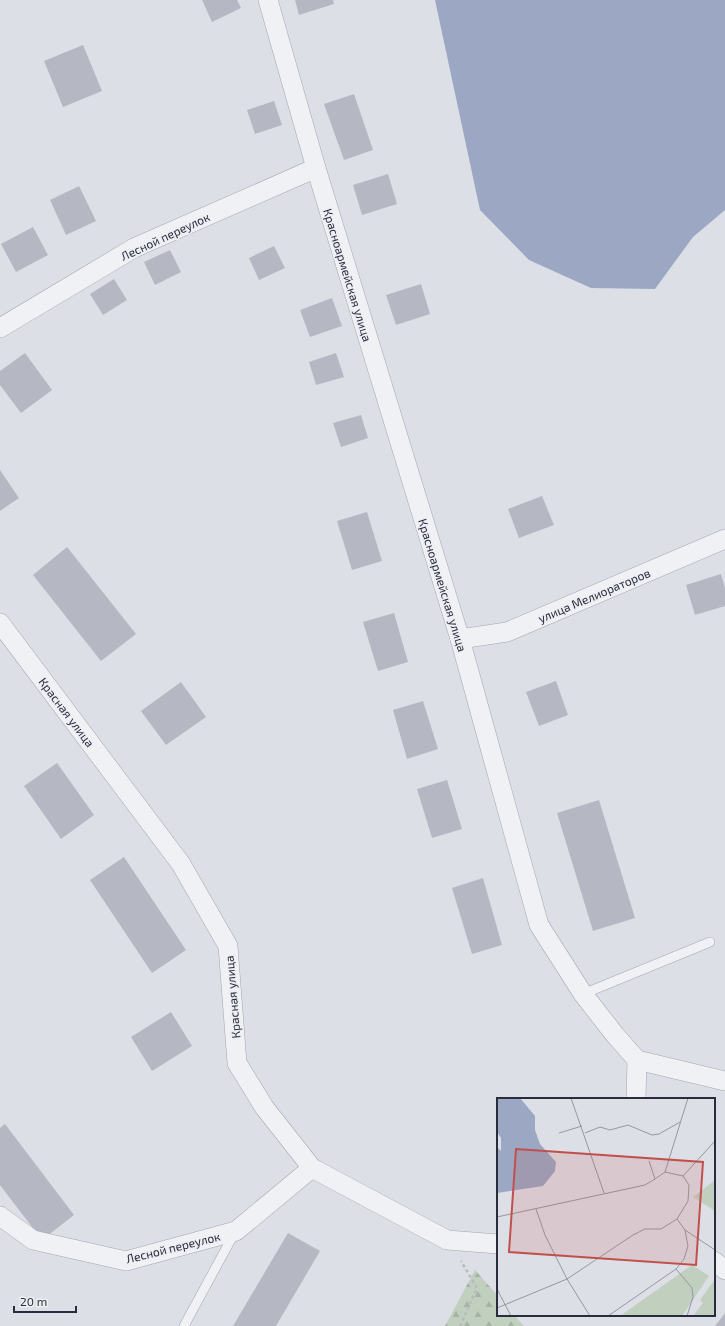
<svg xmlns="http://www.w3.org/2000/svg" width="725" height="1326" font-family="'Exo 2',sans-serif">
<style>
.forest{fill:url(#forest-firs)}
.water{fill:#9ba7c3}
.building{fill:#b5b8c2}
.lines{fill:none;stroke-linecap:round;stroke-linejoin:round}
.lane-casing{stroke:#a3a6af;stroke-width:10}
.street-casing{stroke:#a3a6af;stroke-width:20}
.path{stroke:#b8bac1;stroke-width:2.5;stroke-dasharray:3 3;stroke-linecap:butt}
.lane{stroke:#f0f1f5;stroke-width:9}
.street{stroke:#f0f1f5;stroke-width:19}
.labels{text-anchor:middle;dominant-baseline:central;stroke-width:3;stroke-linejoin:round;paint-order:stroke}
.street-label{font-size:12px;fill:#282c3b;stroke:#edeef4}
.inset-road{fill:none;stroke:#9597a2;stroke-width:1}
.view{fill:#c1504c;fill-opacity:0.15;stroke:#c1504c;stroke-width:2}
.inset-edge{fill:none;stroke:#282c3b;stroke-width:2}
</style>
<defs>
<pattern id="forest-firs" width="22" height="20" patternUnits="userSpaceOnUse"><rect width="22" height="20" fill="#c1cfbf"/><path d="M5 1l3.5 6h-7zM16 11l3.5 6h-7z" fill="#a6b2a5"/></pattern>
</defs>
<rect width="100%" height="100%" fill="#dddfe6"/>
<polygon class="forest" points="475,1270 498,1296 498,1315 514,1315 524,1326 445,1326"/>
<polygon class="water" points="435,0 725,0 725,210 693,237 655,289 591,288 529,260 480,210"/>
<g class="building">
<polygon points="202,0 237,0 241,8 212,22"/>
<polygon points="295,0 333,0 334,4 299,15"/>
<polygon points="83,45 102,91 63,107 44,61"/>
<polygon points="354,94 373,150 344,160 324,104"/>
<polygon points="274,101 282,125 255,134 247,110"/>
<polygon points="388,174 397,204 362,215 353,185"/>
<polygon points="79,186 96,221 66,235 50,200"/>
<polygon points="33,227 48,255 16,272 1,244"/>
<polygon points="274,246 285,268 259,280 249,258"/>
<polygon points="170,250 181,272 155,285 144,262"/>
<polygon points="114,279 127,300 103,315 90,294"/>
<polygon points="421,284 430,314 396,325 386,295"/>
<polygon points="332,298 342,326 310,337 300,310"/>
<polygon points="25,353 52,390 21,413 0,385 0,371"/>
<polygon points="336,353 344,377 316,385 309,362"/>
<polygon points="361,415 368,438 341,447 333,423"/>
<polygon points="0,470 19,498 0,511"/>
<polygon points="542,496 554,525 519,538 508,509"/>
<polygon points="367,512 382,561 352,570 337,521"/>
<polygon points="67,547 136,634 101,661 33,575"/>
<polygon points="721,574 725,588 725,606 695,615 686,585"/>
<polygon points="394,613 408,662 378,671 363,622"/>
<polygon points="556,681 568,715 539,726 526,692"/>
<polygon points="181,682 206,717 166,745 141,711"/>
<polygon points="423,701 438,749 407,759 393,710"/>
<polygon points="57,763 94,815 61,839 24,786"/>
<polygon points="447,780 462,829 432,838 417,789"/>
<polygon points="599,800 635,918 593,931 557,813"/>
<polygon points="124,857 186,950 152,973 90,880"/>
<polygon points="483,878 502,945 472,954 452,888"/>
<polygon points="171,1012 192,1046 152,1071 131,1037"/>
<polygon points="5,1124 74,1215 42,1240 0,1185 0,1128"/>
<polygon points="288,1233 320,1251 276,1326 233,1326"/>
<polygon points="725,1313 725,1326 715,1326"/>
</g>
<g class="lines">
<g class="lane-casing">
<g id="lane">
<polyline points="583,994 710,942"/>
<polyline points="184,1326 235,1232"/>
</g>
</g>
<g class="street-casing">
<g id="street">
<polyline points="268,0 316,168 460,639 539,925 583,994 615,1035 637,1060 725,1081"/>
<polyline points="0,328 134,248 316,168"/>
<polyline points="0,623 181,864 228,946 237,1063 264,1107 312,1168 447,1240 498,1244"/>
<polyline points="460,639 507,632 725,539"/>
<polyline points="636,1099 637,1060"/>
<polyline points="0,1216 33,1240 126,1261 236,1231 312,1168"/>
<polyline points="714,1261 725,1270"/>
</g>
</g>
<polyline class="path" points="460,1326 477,1288 461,1261"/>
<use href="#lane" class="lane"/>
<use href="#street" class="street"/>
</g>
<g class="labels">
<g class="street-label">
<text transform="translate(165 236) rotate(-25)">Лесной переулок</text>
<text transform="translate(348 275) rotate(73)">Красноармейская улица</text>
<text transform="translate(443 585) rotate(73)">Красноармейская улица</text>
<text transform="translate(594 595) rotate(-23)">улица Мелиораторов</text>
<text transform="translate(67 712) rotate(53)">Красная улица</text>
<text transform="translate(232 997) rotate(-95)">Красная улица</text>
<text transform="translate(173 1247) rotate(-14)">Лесной переулок</text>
</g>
</g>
<g transform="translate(497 1098)">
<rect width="218" height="218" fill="#dddfe6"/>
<path d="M218,82v31l-22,-14zM195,167l17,11 -27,40h-62z" fill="#c1cfbf"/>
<path d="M218,181v37h-22l10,-13 -3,-3z" fill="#c1cfbf"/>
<path d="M0,0h23l15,18v14l5,14 16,18 -1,9 -12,15 -46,7v-46l4,4v-13l-4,-6z" fill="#9ba7c3"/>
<path class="inset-road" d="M74,0l33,95M62,35l23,-7M88,35l15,-6 10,3 18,-5 24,10 7,-1 21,-12M152,63l6,18M186,78l32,-35M39,111l9,26 22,44 23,37M0,119l148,-32 10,-6 10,-7 23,-74M180,121l8,11 30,20M179,171l16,19 1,9 -6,19M0,191l14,27M0,210l70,-29 66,-44 12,-6h16l16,-10 11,-18 1,-16 -6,-9 -18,-4M111,218l68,-47 8,-10 4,-13 -3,-16"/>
<path class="view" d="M19,51l187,13 -7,103 -187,-13z"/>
<rect width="218" height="218" class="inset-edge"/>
</g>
<path d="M14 1306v6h62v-6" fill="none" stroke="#282c3b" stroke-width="2"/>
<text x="20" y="1306" font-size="12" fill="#282c3b" stroke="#edeef4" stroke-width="3" paint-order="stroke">20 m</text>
</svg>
